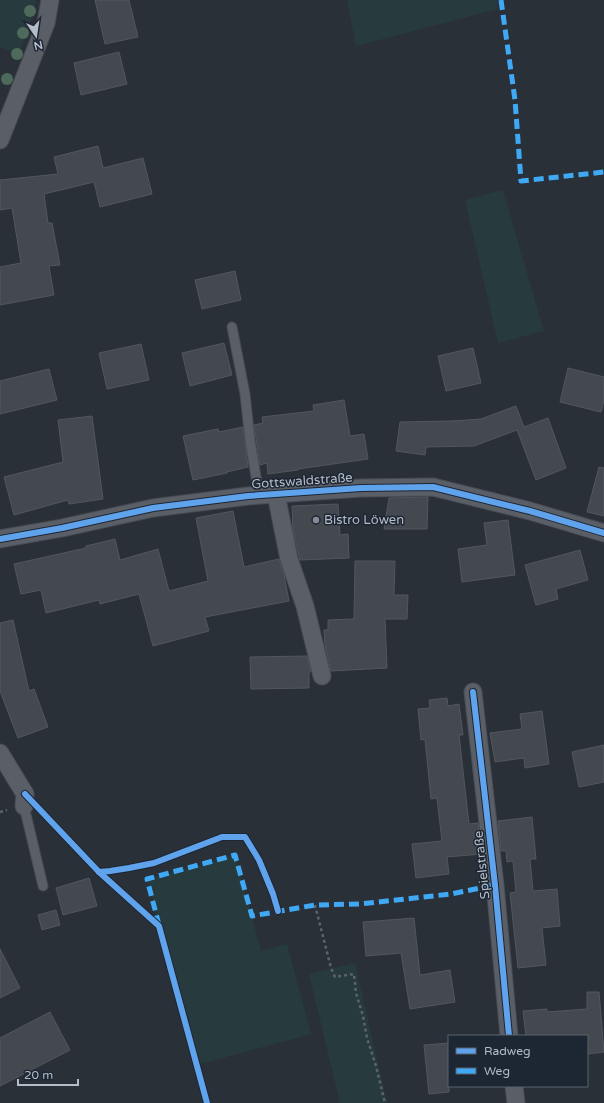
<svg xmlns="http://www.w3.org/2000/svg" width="604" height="1103" font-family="'Varela Round',sans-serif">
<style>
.green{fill:#273a3e}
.building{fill:#444950;stroke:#52575f}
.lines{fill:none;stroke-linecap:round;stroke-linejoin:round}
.service-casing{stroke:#484c53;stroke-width:11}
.minor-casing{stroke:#484c53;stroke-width:19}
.path{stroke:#5d636a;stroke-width:2.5;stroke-dasharray:3 3;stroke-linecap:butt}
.service{stroke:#5a5e66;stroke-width:9}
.minor{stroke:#5a5e66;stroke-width:17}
.quiet{stroke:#3fa9f5;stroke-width:5;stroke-dasharray:10 5;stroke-linecap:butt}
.cycleway-casing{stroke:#1d2633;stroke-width:8}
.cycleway{stroke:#60a3ed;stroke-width:6}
.tree{fill:#4e6a5a}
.poi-dot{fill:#848b96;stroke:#1d2633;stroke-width:1.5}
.labels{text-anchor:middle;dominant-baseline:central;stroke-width:3;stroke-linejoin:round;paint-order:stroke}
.street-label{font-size:13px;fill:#b4bcc9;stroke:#1d2633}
.poi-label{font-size:13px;fill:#b4bcc9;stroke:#1d2633;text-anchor:start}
</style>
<rect width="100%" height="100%" fill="#2a3038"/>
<g class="green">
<polygon points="0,0 36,0 34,11 19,55 0,47"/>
<polygon points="347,0 497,0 498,9 356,46"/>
<polygon points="503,190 544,331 498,343 465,200"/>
<polygon points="235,855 261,951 287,944 311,1034 197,1065 147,879"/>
<polygon points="355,963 387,1103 340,1103 309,974"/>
</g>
<g class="building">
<polygon points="95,0 129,0 138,37 105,44"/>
<polygon points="119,52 127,84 81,95 74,63"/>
<polygon points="98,146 103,168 143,158 152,194 100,207 94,182 44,194 48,223 52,223 60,265 49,266 54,295 0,305 0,267 21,263 12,208 0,210 0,180 58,174 54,157"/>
<polygon points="235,271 241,300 202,309 195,280"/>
<polygon points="224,343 232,375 190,386 182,353"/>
<polygon points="141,344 149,380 107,389 99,353"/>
<polygon points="473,348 481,383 446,391 438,356"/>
<polygon points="568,368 604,377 604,400 601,412 560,402"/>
<polygon points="49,369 57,400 0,414 0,381"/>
<polygon points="344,400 350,436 364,434 368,459 298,469 298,470 268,474 267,463 260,465 254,425 263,423 262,417 314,411 313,405"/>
<polygon points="516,406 524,427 548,418 566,468 536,480 517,430 474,446 426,447 425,455 396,451 400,422 449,421 454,421 453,421 481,419"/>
<polygon points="92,416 103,499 69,504 68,500 14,515 4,477 63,462 58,420"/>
<polygon points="243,427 248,467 227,472 227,473 193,480 183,436 218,429 219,432"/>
<polygon points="599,467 604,468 604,516 587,512"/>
<polygon points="428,497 427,529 384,529 389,498"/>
<polygon points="338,504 340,535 348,534 349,558 300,560 293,530 292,506"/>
<polygon points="233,511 244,567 279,559 284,575 289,601 205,617 209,631 153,646 139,594 100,604 99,600 46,613 41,590 21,594 14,564 86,548 86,546 115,539 120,560 158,549 169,591 208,581 196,518"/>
<polygon points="508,520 515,575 462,582 458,549 487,545 484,523"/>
<polygon points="580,550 588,580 556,589 558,599 536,605 525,565"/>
<polygon points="355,561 395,561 394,595 408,595 407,619 385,619 387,668 331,671 325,645 324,630 328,630 328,620 354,619"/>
<polygon points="13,620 29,691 34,689 48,727 18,738 0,691 0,623"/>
<polygon points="307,656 311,671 309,672 309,688 251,689 250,657"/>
<polygon points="447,698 448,706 459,704 463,735 459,735 469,824 478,823 481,854 447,857 449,874 416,878 412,844 442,841 437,798 431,799 425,739 421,740 418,709 430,708 429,700"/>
<polygon points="542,711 549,764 525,768 524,758 495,762 490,733 522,729 520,714"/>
<polygon points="604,745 604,782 579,787 572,752"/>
<polygon points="532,817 536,859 530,859 533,891 557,889 560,926 542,928 546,965 518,968 510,893 516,892 513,861 507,862 506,851 501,851 498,821"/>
<polygon points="89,878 97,906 63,915 56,888"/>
<polygon points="56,910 60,925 42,930 38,915"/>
<polygon points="414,918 420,975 450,970 455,1002 410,1009 401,953 366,956 363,922"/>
<polygon points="0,949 20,988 0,998"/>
<polygon points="587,992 599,992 604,1052 587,1054 587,1036 526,1036 523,1011 547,1009 547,1012 587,1009"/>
<polygon points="50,1012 70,1050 0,1086 0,1038"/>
<polygon points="449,1043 449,1092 429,1094 424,1045"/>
</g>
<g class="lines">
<g class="service-casing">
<g id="service">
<polyline points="232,327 245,394 250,440 259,495"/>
<polyline points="24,806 43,886"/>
</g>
</g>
<g class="minor-casing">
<g id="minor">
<polyline points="0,140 46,23 50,0"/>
<polyline points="276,494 289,559 305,606 322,676"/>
<polyline points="0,539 62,528 153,508 248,496 361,488 433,487 530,511 604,533"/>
<polyline points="473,692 495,885 509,1036"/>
<polyline points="0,753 25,794 24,806"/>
<polyline points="514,1086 516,1103"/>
</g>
</g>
<g class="path">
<polyline points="0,812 7,810"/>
<polyline points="315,905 331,968 335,977 354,974 356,993 363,1016 367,1038 376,1066 385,1103"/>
</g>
<use href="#service" class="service"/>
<use href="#minor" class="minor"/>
<g class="quiet">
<polyline points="501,0 515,100 521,181 604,172"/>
<polyline points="159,925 147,879 235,855 252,916 315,905 360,904 451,894 495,885"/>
</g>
<g class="cycleway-casing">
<g id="cycleway">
<polyline points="0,539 62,528 153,508 248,496 361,488 433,487 530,511 604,533"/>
<polyline points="473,692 495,885 509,1036"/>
<polyline points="25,794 99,872 159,926 207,1103"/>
<polyline points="99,872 110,871 129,868 154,863 222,837 245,837 259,860 273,894 278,911"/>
</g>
</g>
<use href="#cycleway" class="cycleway"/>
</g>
<g class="tree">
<circle cx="30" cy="11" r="6"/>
<circle cx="23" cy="33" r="6"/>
<circle cx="17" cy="54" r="6"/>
<circle cx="7" cy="79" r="6"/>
</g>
<circle class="poi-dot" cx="316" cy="520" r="4"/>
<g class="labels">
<g class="street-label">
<text transform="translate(302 481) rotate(-4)">Gottswaldstraße</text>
<text transform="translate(482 865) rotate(-96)">Spielstraße</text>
</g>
<g class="poi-label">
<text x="324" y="520">Bistro Löwen</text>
</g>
</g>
<rect x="448" y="1035" width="140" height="52" fill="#1d2633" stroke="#59626f"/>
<rect x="456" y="1048" width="20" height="6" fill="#60a3ed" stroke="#59626f"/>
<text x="484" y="1055" font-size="12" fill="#b4bcc9">Radweg</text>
<rect x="456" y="1068" width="20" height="6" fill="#3fa9f5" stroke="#59626f"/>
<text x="484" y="1075" font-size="12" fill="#b4bcc9">Weg</text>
<g transform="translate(36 36) rotate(167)" stroke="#1d2633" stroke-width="3" paint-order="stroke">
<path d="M0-3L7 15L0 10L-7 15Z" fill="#b4bcc9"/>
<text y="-6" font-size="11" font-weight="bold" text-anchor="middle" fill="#b4bcc9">N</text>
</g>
<path d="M18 1079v6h60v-6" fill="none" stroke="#b4bcc9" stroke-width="2"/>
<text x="24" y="1079" font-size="12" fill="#b4bcc9" stroke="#1d2633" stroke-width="3" paint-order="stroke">20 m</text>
</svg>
